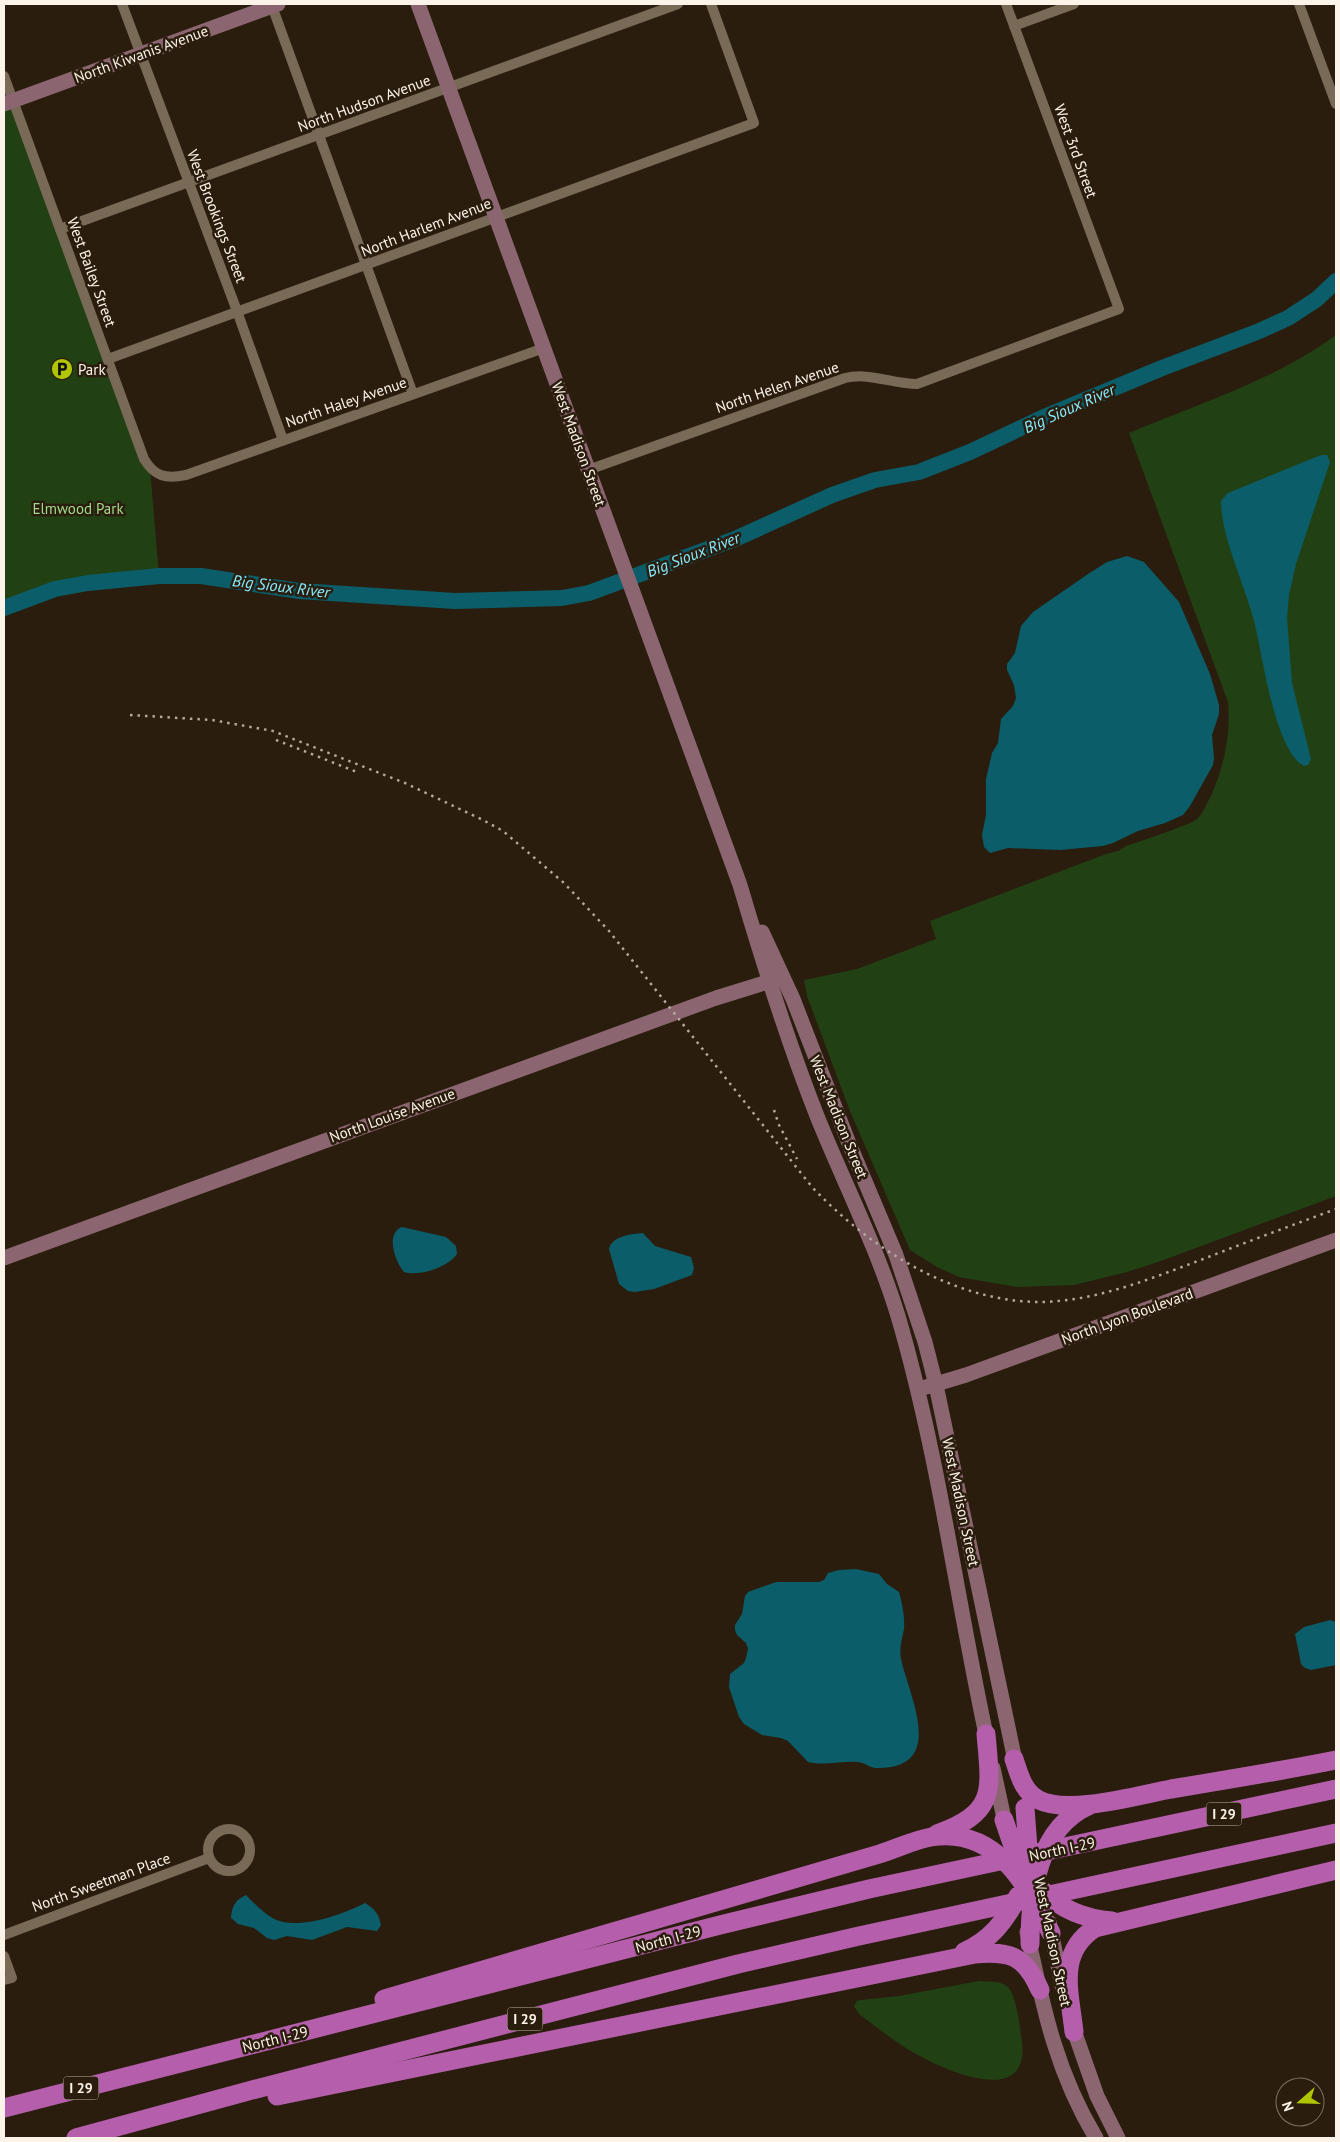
<svg xmlns="http://www.w3.org/2000/svg" width="1340" height="2142" font-family="'PT Sans',sans-serif">
<style>
.green{fill:#214115}
.water{fill:#0b5d69}
.lines{fill:none;stroke-linecap:round;stroke-linejoin:round}
.river{stroke:#0b5d69;stroke-width:16}
.street{stroke:#796957;stroke-width:10}
.secondary{stroke:#8b6670;stroke-width:15}
.highway{stroke:#b55fac;stroke-width:19}
.rail{stroke:#b2a89c;stroke-width:2.5;stroke-dasharray:2.5 5;stroke-linecap:butt}
.labels{text-anchor:middle;dominant-baseline:central;stroke-width:5;stroke-linejoin:round;paint-order:stroke}
.shield{fill:#2a1d0d;stroke:#bdb3a7;stroke-width:1}
.shield-label{font-size:14px;font-weight:bold;fill:#fcf3e9}
.street-label{font-size:15px;fill:#fcf3e9;stroke:#2a1d0d}
.poi-label{font-size:15px;fill:#fcf3e9;stroke:#2a1d0d;text-anchor:start}
.park-label{font-size:15px;fill:#a0db8d;stroke:#2a1d0d}
.water-label{font-size:16px;font-style:italic;fill:#87ebfe;stroke:#2a1d0d}
</style>
<rect width="100%" height="100%" fill="#2a1d0d"/>
<g class="green">
<path d="M13,101l137,367 9,108c-54,5 -105,10 -155,32v-503z"/>
<path d="M1336,335v861l-178,66 -31,10 -53,13 -57,2 -58,-10 -22,-10 -27,-17 -60,-139 -43,-115 -3,-16 53,-11 79,-30 -6,-18 176,-67 12,-3 8,-5c12,-4 64,-21 71,-27 6,-5 10,-16 14,-23 13,-31 20,-60 17,-94l-99,-269c70,-29 146,-53 207,-98z"/>
<path d="M979,1981c9,1 21,-1 29,6 9,10 12,41 14,55 8,65 -74,30 -104,13 -21,-11 -40,-27 -59,-41l-5,-8 3,-5 4,-1 38,-4z"/>
</g>
<g class="water">
<path d="M1321,455h6l3,7 -34,102 -7,31 -2,23 5,65 19,76 -3,6 -4,1c-30,-17 -41,-111 -50,-145 -9,-36 -33,-84 -33,-120l7,-8z"/>
<polygon points="1127,556 1144,562 1179,602 1210,674 1219,705 1219,714 1212,735 1214,758 1213,765 1190,806 1183,815 1165,823 1138,831 1113,843 1103,846 1060,850 1008,848 990,853 984,847 982,835 986,815 986,779 992,753 998,743 1001,719 1013,706 1016,698 1014,685 1007,670 1007,664 1015,653 1021,626 1033,612 1088,574 1107,562"/>
<path d="M402,1227l44,10 10,9 1,8c-8,13 -39,23 -53,18 -9,-10 -19,-39 -2,-45z"/>
<path d="M643,1233l12,13 36,11 3,11 -2,7 -38,14 -19,3 -7,-1 -9,-7 -10,-35c3,-13 22,-15 34,-16z"/>
<path d="M856,1569l23,5 8,10 12,8c3,11 6,25 5,37 -2,10 -5,20 -3,30 8,37 46,108 -22,109 -8,1 -13,-5 -21,-6 -17,-1 -34,4 -50,0l-20,-21 -7,-3 -19,-3 -18,-11 -5,-7 -10,-30 1,-13 14,-11 2,-5 2,-9 -2,-6 -9,-8 -2,-5v-5l7,-11 3,-18 3,-4 28,-10h43l5,-2 4,-7 11,-3z"/>
<polygon points="1330,1620 1336,1622 1336,1665 1311,1670 1305,1668 1301,1664 1295,1634 1304,1627"/>
<path d="M246,1895c10,10 22,24 37,27 24,5 61,-8 82,-19 10,6 14,11 16,22l-4,6 -30,-4 -35,13 -25,-4 -13,4 -7,-2 -13,-10 -16,-4 -7,-6c1,-12 4,-18 15,-23z"/>
</g>
<g class="lines">
<polyline class="river" points="4,608 55,589 88,583 159,576 201,576 299,591 455,601 562,598 589,593 735,539 832,495 875,480 919,472 970,452 1042,418 1162,368 1257,332 1288,318 1317,299 1336,281"/>
<g class="street">
<polyline points="122,4 237,311 283,440"/>
<polyline points="1299,4 1336,104"/>
<polyline points="272,6 413,394"/>
<polyline points="1014,26 1074,4"/>
<path d="M4,76l140,383c11,18 22,20 42,16l358,-127"/>
<polyline points="60,229 678,4"/>
<polyline points="108,359 754,123 711,4"/>
<path d="M588,470l257,-92c24,-6 48,6 72,6l202,-75 -113,-305"/>
<circle cx="229" cy="1850" r="21"/>
<polyline points="4,1935 209,1858"/>
<polyline points="4,1956 12,1978 4,1980"/>
</g>
<g class="secondary">
<path d="M418,4l322,881c23,78 47,155 77,231 27,67 60,131 81,200 41,140 59,286 90,428"/>
<polyline points="4,104 278,4"/>
<polyline points="762,932 793,999 848,1141 896,1255 925,1342 936,1385 1017,1770"/>
<polyline points="4,1258 716,998 777,979"/>
<polyline points="926,1387 966,1375 1336,1240"/>
<polyline points="993,1768 1007,1832"/>
<polyline points="1049,1922 1063,1990"/>
<path d="M1027,1932c16,75 29,140 69,206"/>
<polyline points="1071,2022 1097,2096 1118,2138"/>
</g>
<g class="highway">
<path d="M1014,1759c5,15 9,33 25,41 29,15 100,-5 132,-11 55,-9 110,-18 165,-29"/>
<polyline points="1025,1808 1028,1848 1026,1867"/>
<polyline points="1004,1820 1015,1852 1023,1868"/>
<path d="M937,1834c60,-22 54,-43 49,-100"/>
<path d="M1043,1891c19,19 42,28 69,30"/>
<path d="M1030,1944c0,-51 7,-116 60,-139"/>
<path d="M964,1952c26,-12 41,-30 54,-56"/>
<path d="M384,1999l492,-144c18,-5 37,-15 55,-18 65,-11 96,48 120,96"/>
<path d="M1074,2032c-4,-39 -18,-79 21,-104l241,-58"/>
<path d="M277,2096l698,-142c36,-3 50,2 65,36"/>
<polyline points="4,2108 720,1925 869,1889 1336,1789"/>
<polyline points="76,2138 256,2089 738,1964 859,1936 1336,1833"/>
</g>
<g class="rail">
<path d="M130,715l82,5 61,11 132,52 78,37 20,11 61,52 45,48 203,256c58,61 140,114 226,115 55,0 109,-22 160,-41 46,-18 92,-35 138,-52"/>
<polyline points="276,740 357,772"/>
<polyline points="774,1110 779,1125 797,1159"/>
</g>
</g>
<defs>
<g id="parking-disc" transform="scale(1.125)"><circle r="9.5" fill="#b0c502" stroke="#2a1d0d"/><path d="M-3.5-5.5H1a3.5 3.5 0 0 1 0 7H-1V5.5H-3.5ZM-1-3.4V-.6H.8a1.4 1.4 0 0 0 0-2.8Z" fill="#111"/></g>
</defs>
<g fill-rule="evenodd">
<use href="#parking-disc" x="62" y="369"/>
</g>
<g class="labels">
<g class="shield">
<rect x="1206.5" y="1802.5" width="35" height="23" rx="4"/>
<rect x="507.5" y="2007.5" width="35" height="23" rx="4"/>
<rect x="63.5" y="2076.5" width="35" height="23" rx="4"/>
</g>
<g class="shield-label">
<text x="1224" y="1814">I 29</text>
<text x="525" y="2019">I 29</text>
<text x="81" y="2088">I 29</text>
</g>
<g class="street-label">
<text transform="translate(141 54) rotate(-20)">North Kiwanis Avenue</text>
<text transform="translate(364 103) rotate(-20)">North Hudson Avenue</text>
<text transform="translate(1076 151) rotate(70)">West 3rd Street</text>
<text transform="translate(217 216) rotate(69)">West Brookings Street</text>
<text transform="translate(426 227) rotate(-21)">North Harlem Avenue</text>
<text transform="translate(92 272) rotate(70)">West Bailey Street</text>
<text transform="translate(777 387) rotate(-19)">North Helen Avenue</text>
<text transform="translate(346 402) rotate(-19)">North Haley Avenue</text>
<text transform="translate(579 444) rotate(70)">West Madison Street</text>
<text transform="translate(392 1115) rotate(-20)">North Louise Avenue</text>
<text transform="translate(839 1117) rotate(68)">West Madison Street</text>
<text transform="translate(1127 1316) rotate(-20)">North Lyon Boulevard</text>
<text transform="translate(961 1502) rotate(78)">West Madison Street</text>
<text transform="translate(1062 1849) rotate(-12)">North I-29</text>
<text transform="translate(101 1882) rotate(-20)">North Sweetman Place</text>
<text transform="translate(668 1939) rotate(-15)">North I-29</text>
<text transform="translate(1053 1942) rotate(78)">West Madison Street</text>
<text transform="translate(275 2039) rotate(-14)">North I-29</text>
</g>
<g class="poi-label">
<text x="78" y="369">Park</text>
</g>
<g class="park-label">
<text x="78" y="508">Elmwood Park</text>
</g>
<g class="water-label">
<text transform="translate(1069 408) rotate(-24)">Big Sioux River</text>
<text transform="translate(693 554) rotate(-21)">Big Sioux River</text>
<text transform="translate(281 586) rotate(7)">Big Sioux River</text>
</g>
</g>
<rect width="1340" height="2142" fill="none" stroke="#fcf3e9" stroke-width="10"/>
<g transform="translate(1300 2102) rotate(250)"><circle r="24" fill="#2a1d0d" stroke="#7e7365"/>
<path d="M0-4L9 19L0 12L-9 19Z" fill="#b0c502"/>
<text y="-8" font-size="14" font-weight="bold" text-anchor="middle" fill="#fcf3e9">N</text>
</g>
</svg>
